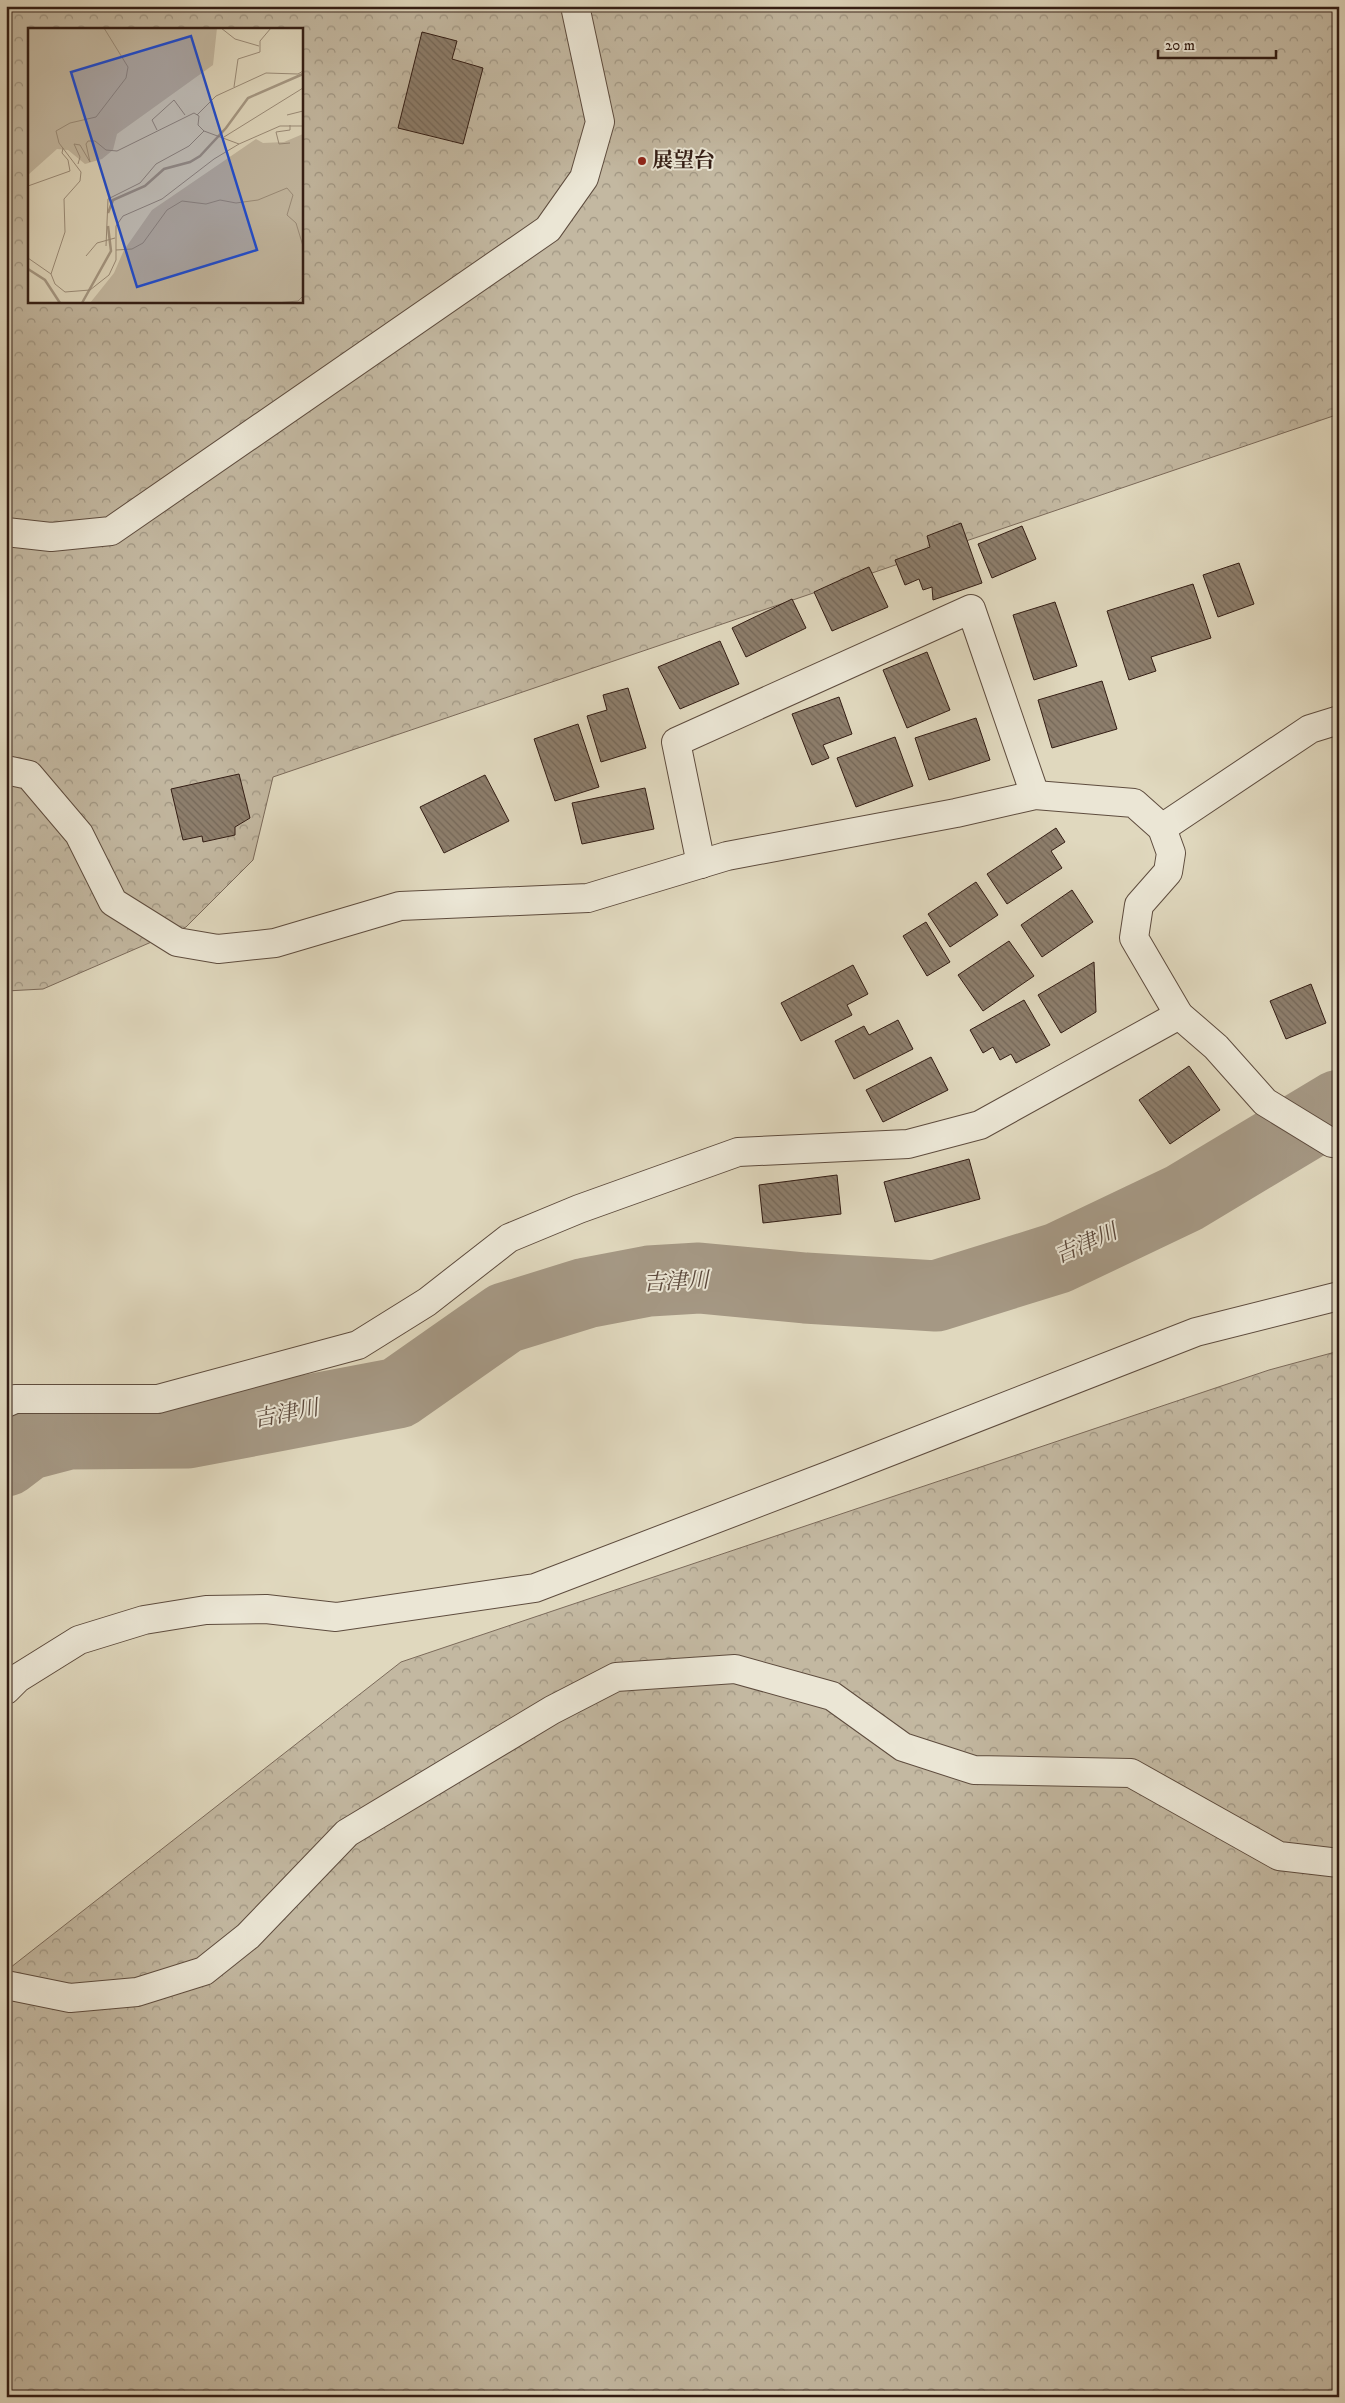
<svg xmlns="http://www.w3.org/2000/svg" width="1345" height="2403" font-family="'IM FELL DW Pica','Noto Serif JP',serif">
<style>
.forest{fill:url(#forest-crowns);stroke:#7b6a5a;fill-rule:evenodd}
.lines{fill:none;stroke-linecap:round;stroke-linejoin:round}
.river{stroke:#a59884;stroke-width:71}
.building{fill:url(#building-back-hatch);stroke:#331d14}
.minor-casing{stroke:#5e4c3e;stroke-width:30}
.tertiary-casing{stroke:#5e4c3e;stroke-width:30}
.minor{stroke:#ebe6d5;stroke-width:28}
.tertiary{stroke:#ebe6d5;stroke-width:28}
.poi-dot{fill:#8f2418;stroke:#ebe6d5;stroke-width:2}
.labels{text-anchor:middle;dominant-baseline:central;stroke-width:4;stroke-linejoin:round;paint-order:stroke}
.poi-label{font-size:21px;font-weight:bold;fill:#331d14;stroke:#ebe6d5;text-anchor:start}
.water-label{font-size:22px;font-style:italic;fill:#5b483b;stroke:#ebe6d5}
.inset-river{fill:none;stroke:#a59884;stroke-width:2.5}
.inset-road{fill:none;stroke:#9b8d7a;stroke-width:1}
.view{fill:#1d4ed8;fill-opacity:0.15;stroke:#1d4ed8;stroke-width:2.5}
.inset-edge{fill:none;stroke:#331d14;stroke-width:2.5}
</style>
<defs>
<pattern id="forest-crowns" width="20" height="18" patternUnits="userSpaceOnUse" patternTransform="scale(1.25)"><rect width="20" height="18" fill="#c3b8a1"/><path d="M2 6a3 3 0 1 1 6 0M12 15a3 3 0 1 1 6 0" fill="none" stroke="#9f9582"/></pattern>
<pattern id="building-back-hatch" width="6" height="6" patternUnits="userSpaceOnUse" patternTransform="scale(1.25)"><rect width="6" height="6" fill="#8d7e6c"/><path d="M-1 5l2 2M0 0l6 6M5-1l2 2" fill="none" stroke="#746758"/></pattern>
</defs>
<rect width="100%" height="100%" fill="#e0d8be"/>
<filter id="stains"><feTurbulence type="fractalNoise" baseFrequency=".004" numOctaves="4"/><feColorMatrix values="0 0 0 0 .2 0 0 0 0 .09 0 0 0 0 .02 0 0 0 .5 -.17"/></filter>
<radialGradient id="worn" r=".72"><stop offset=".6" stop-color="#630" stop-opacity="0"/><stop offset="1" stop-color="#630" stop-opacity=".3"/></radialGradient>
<g class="forest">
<path d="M6,6h1333v408l-1066,363 -20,83 -67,67 -143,62 -37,2zM29,29h272v272h-272z"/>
<polygon points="1339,1351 1339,2397 6,2397 6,1971 401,1662 1269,1370"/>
</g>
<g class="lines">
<polyline class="river" points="6,1461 27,1445 69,1434 188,1433 398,1393 505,1318 586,1293 649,1281 699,1278 805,1288 936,1296 1058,1258 1184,1198 1339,1105"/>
</g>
<g class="building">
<polygon points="422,32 457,41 452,59 483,68 463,144 398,128"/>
<polygon points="961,523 982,583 933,600 932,587 923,590 919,579 905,585 895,560 930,547 927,536"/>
<polygon points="1022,526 1036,559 992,578 978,544"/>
<polygon points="1239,563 1254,604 1218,617 1203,575"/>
<polygon points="869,567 888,607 832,631 814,592"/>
<polygon points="1193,584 1211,638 1151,657 1156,671 1129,680 1107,611"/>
<polygon points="792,599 806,628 746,657 732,628"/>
<polygon points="1055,602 1077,666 1034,680 1013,615"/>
<polygon points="720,641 739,684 680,709 658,667"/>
<polygon points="927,652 950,710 907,728 883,670"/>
<polygon points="1102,681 1117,729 1052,748 1038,700"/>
<polygon points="628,688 646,748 601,762 587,716 607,710 603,695"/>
<polygon points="839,697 852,734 823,745 829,758 812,765 792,714"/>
<polygon points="976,718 990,760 929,780 915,738"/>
<polygon points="578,724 599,787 555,801 534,739"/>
<polygon points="895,737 913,786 856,807 837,758"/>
<polygon points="239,774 250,818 235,827 235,835 203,842 202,836 183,840 171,789"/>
<polygon points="485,775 509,821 444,853 420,807"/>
<polygon points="645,788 654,829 582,844 572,803"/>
<polygon points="1056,828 1065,842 1051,851 1062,868 1007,904 987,874"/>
<polygon points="976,882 998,915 950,947 928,914"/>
<polygon points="1072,890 1093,922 1042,957 1021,925"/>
<polygon points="926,922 950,962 927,976 903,936"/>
<polygon points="1009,941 1034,976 983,1011 958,975"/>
<polygon points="1094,962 1096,1012 1061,1033 1038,995"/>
<polygon points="853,965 868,994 847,1005 852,1015 801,1041 781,1003"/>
<polygon points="1311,984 1326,1023 1286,1039 1270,1001"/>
<polygon points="1024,1000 1050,1045 1016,1063 1011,1054 1000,1060 993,1047 983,1053 970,1030"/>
<polygon points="898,1020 913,1049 854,1079 835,1041 864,1026 869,1035"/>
<polygon points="931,1057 948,1090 883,1122 866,1090"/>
<polygon points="1189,1066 1220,1110 1170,1144 1139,1100"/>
<polygon points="969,1159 980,1199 895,1222 884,1182"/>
<polygon points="837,1175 841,1214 763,1223 759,1185"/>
</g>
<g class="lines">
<g class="minor-casing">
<g id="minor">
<polyline points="6,770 29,775 79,834 113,902 177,942 218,949 275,943 400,906 588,898 727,856 956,813 1035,795 1134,803 1162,828 1171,853 1168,872 1139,905 1134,938 1179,1015 1216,1047 1265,1102 1332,1143 1339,1144"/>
<polyline points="1162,828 1310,729 1339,720"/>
<polyline points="701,864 676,742 971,609 1035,795"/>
<polyline points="6,1403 15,1399 158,1399 358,1345 427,1302 509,1238 579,1209 738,1152 908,1144 980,1125 1179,1015"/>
<polyline points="6,1985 70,1998 137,1992 204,1971 248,1936 347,1833 552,1710 616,1677 735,1669 832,1696 903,1747 974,1770 1131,1773 1279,1856 1339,1863"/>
</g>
</g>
<g class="tertiary-casing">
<g id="tertiary">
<polyline points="6,532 51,537 111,531 548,229 584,178 600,122 575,6"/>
<polyline points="6,1690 18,1678 79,1640 144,1620 206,1610 266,1609 336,1617 535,1588 830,1475 1196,1332 1339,1296"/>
</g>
</g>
<use href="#minor" class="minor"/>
<use href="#tertiary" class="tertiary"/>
</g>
<circle class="poi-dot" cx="642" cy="161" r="5"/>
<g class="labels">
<g class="poi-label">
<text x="652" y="161">展望台</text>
</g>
<g class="water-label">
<text transform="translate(1086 1244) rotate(-24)">吉津川</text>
<text transform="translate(676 1282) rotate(-3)">吉津川</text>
<text transform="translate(286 1414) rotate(-11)">吉津川</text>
</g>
</g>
<g transform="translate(28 28)">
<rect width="275" height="275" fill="#e0d8be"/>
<path d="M0,0h189l-4,37 -96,69 -4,16 -11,9 -17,5 -17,-14 -11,-1 -29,26zM275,106v169h-213l24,-30 10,-23 28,-40 104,-71 7,4 21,-1z" fill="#c3b8a1"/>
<path class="inset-river" d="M80,185l5,-13 32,-14 19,-17 26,-7 10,-6 26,-28 22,-30 55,-24M0,241l17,11 15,23M54,275l29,-52 -3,-25"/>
<path class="inset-road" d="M76,0l24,39 -2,11 -30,39 -26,6 -14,8 3,12 22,29 -1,9 -16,18 1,33 -14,42 4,10 10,8 25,-2 19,-15 7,-15v-34l7,-10 39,-17 52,-40 25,-15 41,-18h23M193,0l14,11 24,7M206,59l4,-28 22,-7v-11l11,-13M169,87l19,-19 50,-23 32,1 5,-3M259,87l16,-4M262,97v5l-14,2 3,12 11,-1M129,102l-5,-10 22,-20 11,15M196,109l79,-49M50,136l2,-7 -6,-13 6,1 10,17 -4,-18 2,-3h7l11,9 11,1 77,-38 5,3 -1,9 6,6 35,13M0,158l42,-15 -2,-11 -6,-7 1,-5M78,218l2,-47 32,-16 16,-19 33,-18 15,-15M88,222l16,-1 11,-6 24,-33 15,-9 24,3 14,-4 16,3 22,-3 29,-12 6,7 -6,20 9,8 7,23M58,228l11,-13 18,-5M0,230l23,16M248,275l22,-2 5,-5"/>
<path class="view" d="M163,8l66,214 -120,37 -66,-215z"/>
<rect width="275" height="275" class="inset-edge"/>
</g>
<rect width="1345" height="2403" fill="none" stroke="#e0d8be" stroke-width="25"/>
<rect x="8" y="8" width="1330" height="2388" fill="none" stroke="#331d14" stroke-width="2.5"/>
<rect x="12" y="12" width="1320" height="2378" fill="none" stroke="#331d14"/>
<path d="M1158 50v8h118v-8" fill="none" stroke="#331d14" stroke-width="2.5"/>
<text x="1165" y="50" font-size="15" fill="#331d14" stroke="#ebe6d5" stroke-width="4" paint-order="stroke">20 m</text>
<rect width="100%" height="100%" filter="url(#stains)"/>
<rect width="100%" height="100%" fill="url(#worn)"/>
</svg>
